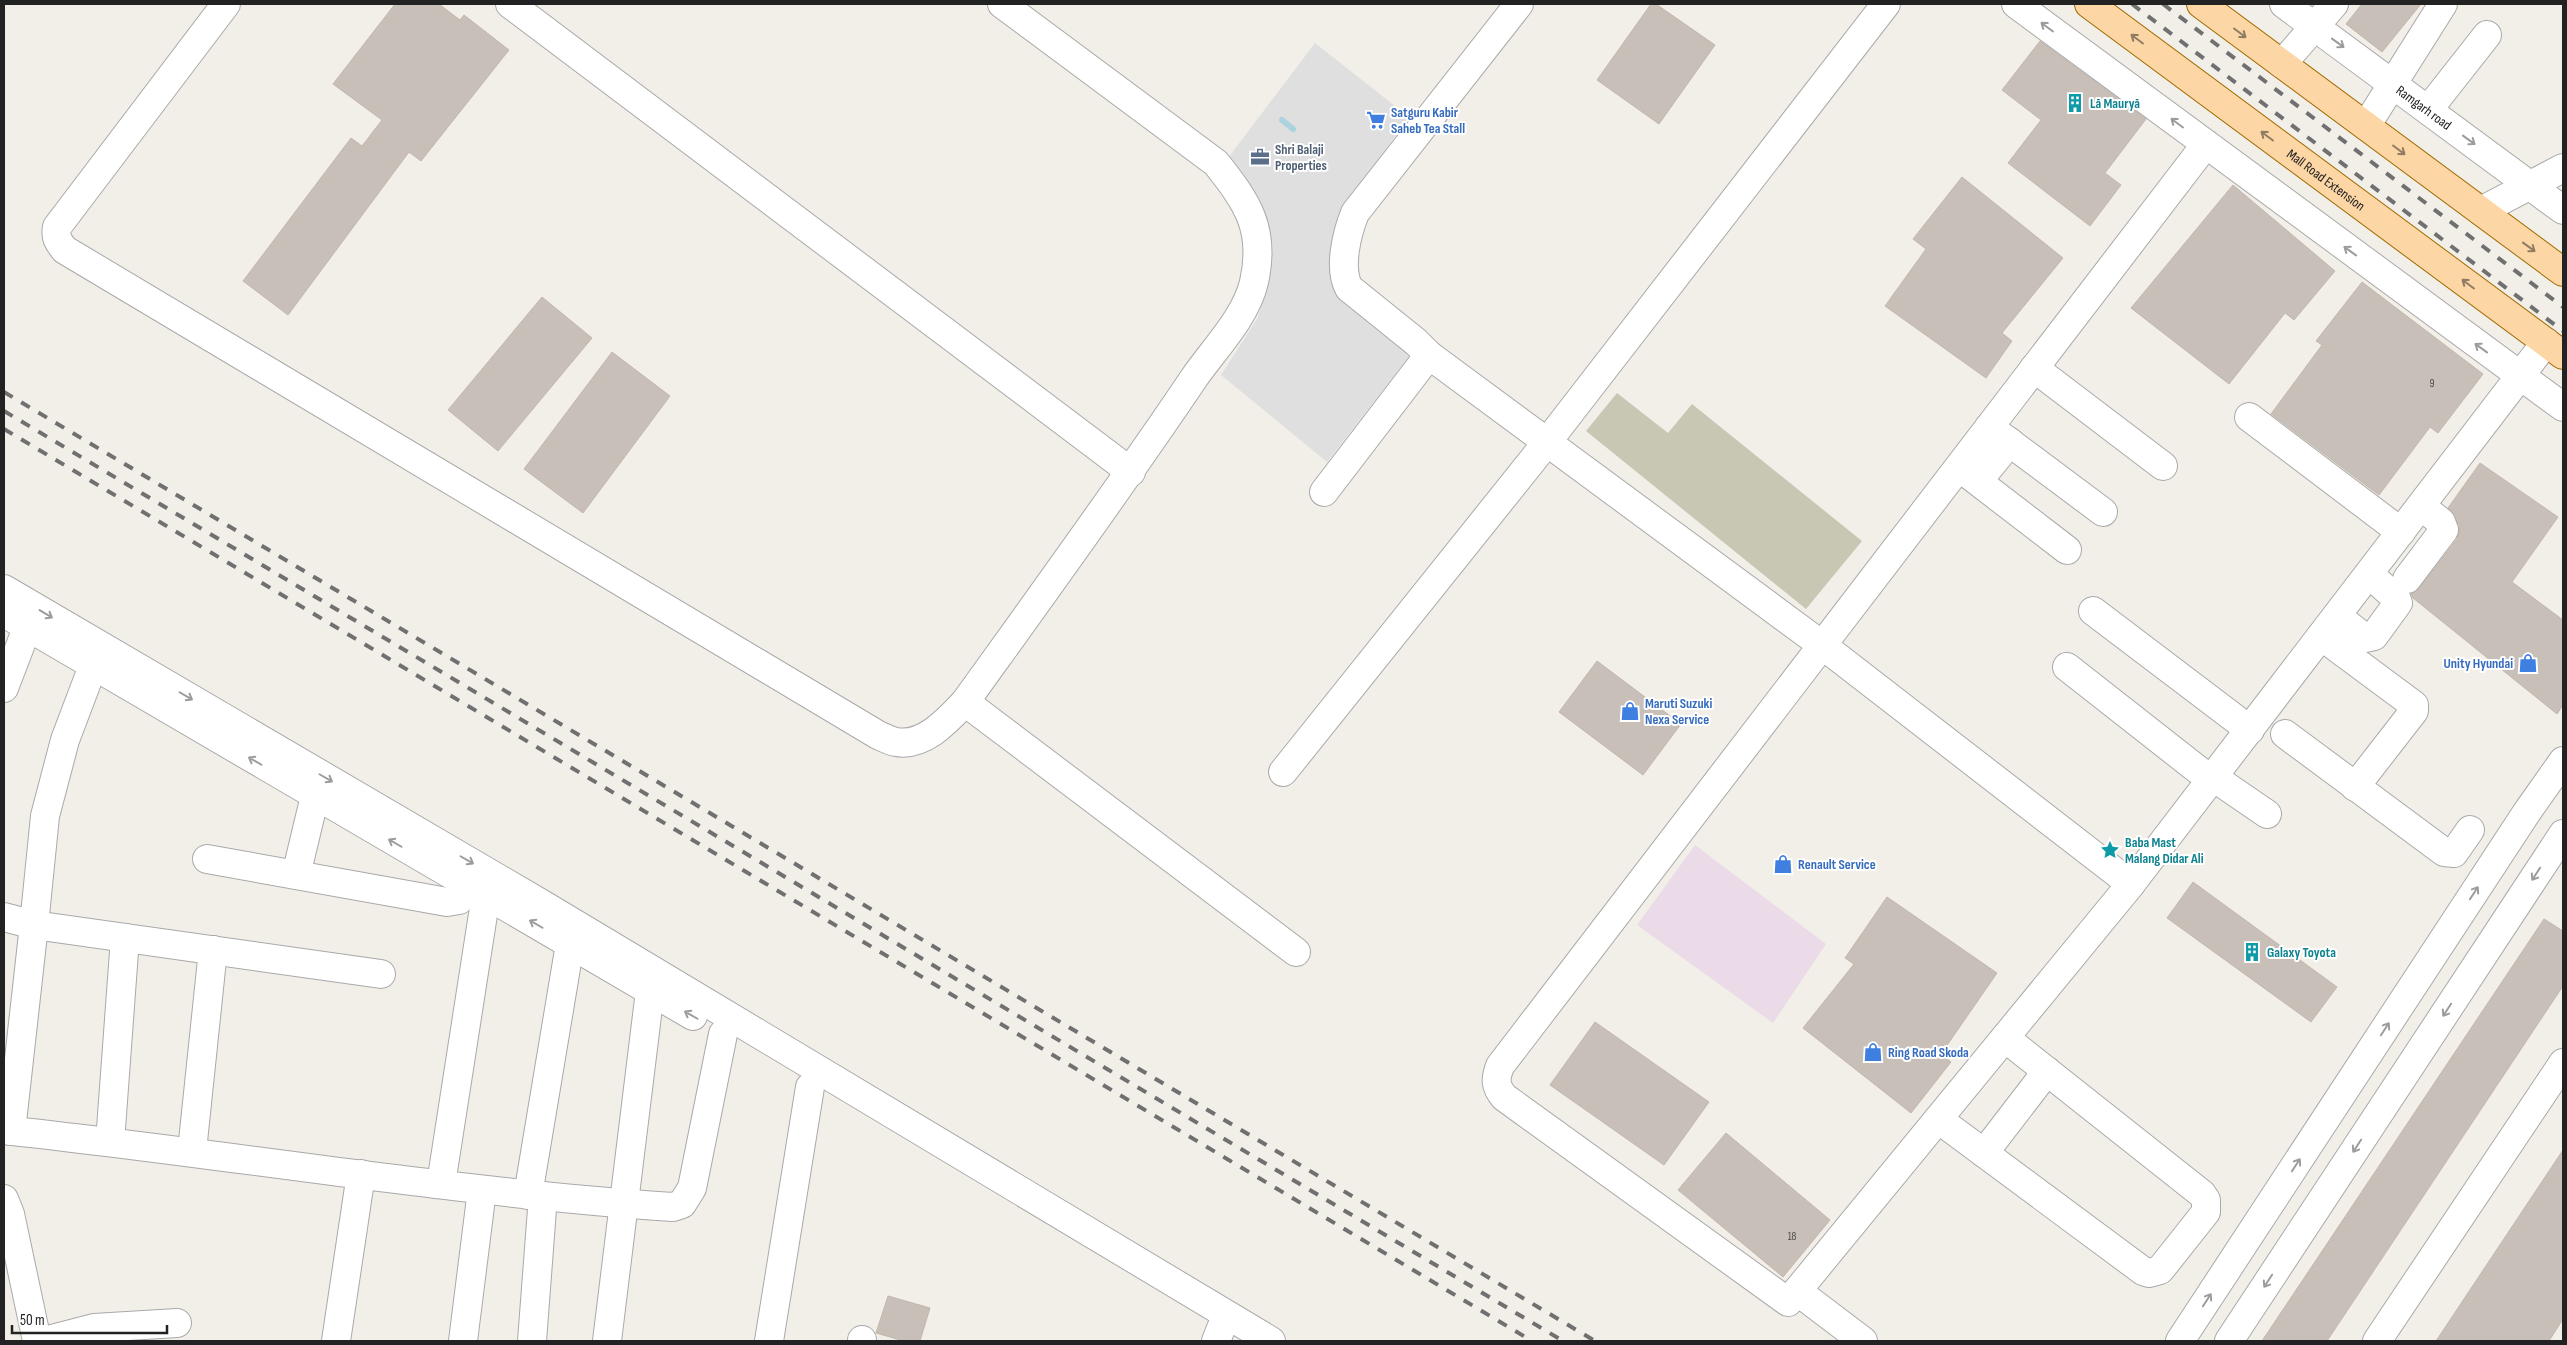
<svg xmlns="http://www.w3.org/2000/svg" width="2567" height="1345" font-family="'Sofia Sans Condensed',sans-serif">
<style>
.residential{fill:#e0dfdf}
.industrial{fill:#ebdbe8}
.construction{fill:#c7c7b4}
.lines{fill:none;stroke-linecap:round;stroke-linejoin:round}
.stream{stroke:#aad3df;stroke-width:6}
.building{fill:#c7bfb8;stroke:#c4b6ab}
.minor-casing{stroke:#a9a9a9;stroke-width:30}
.major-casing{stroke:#a06b00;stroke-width:30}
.minor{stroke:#fff;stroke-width:28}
.major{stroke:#fcd6a4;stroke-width:28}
.rail{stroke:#707070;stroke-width:4;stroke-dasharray:10 10;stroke-linecap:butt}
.oneway{stroke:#9c9c9c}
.oneway2{stroke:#8f7c63}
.labels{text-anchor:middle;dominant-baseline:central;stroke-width:4;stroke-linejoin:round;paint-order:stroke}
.number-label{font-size:11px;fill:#4b4948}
.culture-label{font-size:14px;font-weight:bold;fill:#0d838f;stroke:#fff;text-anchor:start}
.street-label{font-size:14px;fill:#222;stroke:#fff}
.shop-label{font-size:14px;font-weight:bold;fill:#366cbe;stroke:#fff;text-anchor:start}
.service-label{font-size:14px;font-weight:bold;fill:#4e5e75;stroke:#fff;text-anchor:start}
</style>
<rect width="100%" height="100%" fill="#f2efe9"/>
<polygon class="residential" points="1315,43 1409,117 1350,199 1340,289 1355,311 1411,354 1327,462 1221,375 1257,319 1269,283 1271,237 1257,197 1228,158"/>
<polygon class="industrial" points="1695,845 1826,944 1773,1023 1637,925"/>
<polygon class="construction" points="1617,393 1668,433 1692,404 1862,541 1806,609 1586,431"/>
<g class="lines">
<polyline class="stream" points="1282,120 1293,129"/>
</g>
<g class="building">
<polygon points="395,4 439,4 460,20 464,15 509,50 421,161 409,152 288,315 243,281 351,138 362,146 382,120 333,84"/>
<polygon points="1651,4 1656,4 1715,45 1659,124 1597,80"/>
<polygon points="2362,4 2421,4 2382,52 2346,24"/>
<polygon points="2040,41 2146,119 2105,173 2121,185 2090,226 2008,163 2041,120 2002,90"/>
<polygon points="1962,177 2063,258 2002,333 2012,341 1986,378 1885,306 1926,249 1913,239"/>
<polygon points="2233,185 2335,271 2294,320 2285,313 2229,384 2131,308"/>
<polygon points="2362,282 2483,374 2438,433 2430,427 2379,495 2271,414 2322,345 2316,341"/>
<polygon points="542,297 592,338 498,451 448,410"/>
<polygon points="612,352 670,396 583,513 524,469"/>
<polygon points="2480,463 2558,517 2512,582 2563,620 2563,705 2557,714 2413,598 2411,594 2419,588 2457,539 2459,532 2459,525 2448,508"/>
<polygon points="1597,661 1681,724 1643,775 1559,712"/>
<polygon points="2193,882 2337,987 2311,1022 2167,918"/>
<polygon points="1887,897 1997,973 1941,1054 1951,1062 1911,1113 1803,1028 1854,964 1845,958"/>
<polygon points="2544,919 2563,931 2563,986 2327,1341 2262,1341"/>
<polygon points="1595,1022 1709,1102 1664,1165 1550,1085"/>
<polygon points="1726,1133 1830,1220 1783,1277 1678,1190"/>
<polygon points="2563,1150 2563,1319 2549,1341 2436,1341"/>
<polygon points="888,1296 930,1308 920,1341 904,1341 876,1333"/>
</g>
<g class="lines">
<g class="minor-casing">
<g id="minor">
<path d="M226,4l-169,223c-2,10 1,15 8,23l813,485c5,2 12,6 18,7 28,5 52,-22 69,-40 77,-107 155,-214 229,-324 20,-29 52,-61 60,-96 12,-53 -7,-80 -38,-119l-214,-159"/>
<polyline points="510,4 1131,472"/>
<path d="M1519,4l-164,209c-8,20 -17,55 -6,75l67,54 13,13 393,290 309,239"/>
<polyline points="2016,4 2563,407"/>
<path id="s1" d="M2284,4l279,206"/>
<polyline points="2282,64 2334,4"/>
<polyline points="2428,110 2487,35"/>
<polyline points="2366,126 2443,4"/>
<path d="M2206,144l-706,922c-5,13 -5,20 4,31l284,205 343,-418 415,-542"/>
<polyline points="2481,211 2563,168"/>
<polyline points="2034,368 2163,466"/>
<polyline points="2249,417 2401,532"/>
<polyline points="1989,427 2103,512"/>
<polyline points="1959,467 2067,550"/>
<polyline points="1978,481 2010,442"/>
<polyline points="1324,492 1429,355"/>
<polyline points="2407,579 2444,530 2441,522 2421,506"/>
<polyline points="4,589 542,904 1271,1341"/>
<polyline points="2093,611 2250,730"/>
<polyline points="4,613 693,1016"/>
<polyline points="2337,616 2365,638 2374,636 2398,603 2396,598 2369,574"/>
<polyline points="2321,636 2414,705 2414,711 2355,787"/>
<polyline points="2067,667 2211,780"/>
<polyline points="4,688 27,628"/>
<polyline points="965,702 1296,952"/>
<polyline points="2285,734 2444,852 2454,853 2470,830"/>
<polyline points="1283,772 1548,441 1886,4"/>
<polyline points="2213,777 2267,814"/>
<polyline points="207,859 447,902 459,900 470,886"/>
<polyline points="296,875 315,796"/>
<polyline points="4,917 34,925 45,816 65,740 93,666"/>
<polyline points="1938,1119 2143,1271 2149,1273 2160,1270 2206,1212 2206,1200 2202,1194 2005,1038"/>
<path d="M4,1130c223,24 445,62 669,77l9,-3 10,-16 31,-154"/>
<polyline points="11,1131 34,925 381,974"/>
<polyline points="110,1142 125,938"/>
<polyline points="192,1151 213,950"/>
<polyline points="1984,1153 2047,1071"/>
<polyline points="441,1184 486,895"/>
<polyline points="528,1195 570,944"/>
<polyline points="4,1199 10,1214 37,1341"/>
<polyline points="1797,1291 1863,1341"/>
<polyline points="44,1341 94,1328 177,1323"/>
<polyline points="336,1341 361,1174"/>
<polyline points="463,1341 482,1190"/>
<polyline points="532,1341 543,1196"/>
<polyline points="607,1341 650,991"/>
<polyline points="769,1341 810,1087"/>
<polyline points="862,1341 862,1340"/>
<polyline points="1216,1341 1222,1326"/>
<polyline points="2180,1341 2527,812 2563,761"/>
<polyline points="2229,1341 2563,834"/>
<polyline points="2377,1341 2563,1063"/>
</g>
</g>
<g class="major-casing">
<g id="major">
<path id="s2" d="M2089,4l474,351"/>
<polyline points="2201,4 2563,272"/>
</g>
</g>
<use href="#minor" class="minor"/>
<use href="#major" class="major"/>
<g class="rail">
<polyline points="2132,4 2563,331"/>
<polyline points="2163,4 2563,307"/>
<polyline points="4,392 1595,1341"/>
<polyline points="4,411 1563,1341"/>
<polyline points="4,429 1532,1341"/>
</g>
</g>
<defs><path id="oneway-shaft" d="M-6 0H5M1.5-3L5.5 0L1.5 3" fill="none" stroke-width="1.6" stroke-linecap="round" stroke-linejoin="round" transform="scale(1.25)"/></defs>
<g class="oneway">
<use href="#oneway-shaft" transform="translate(2047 27) rotate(-143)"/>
<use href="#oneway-shaft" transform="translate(2338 43) rotate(36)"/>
<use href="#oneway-shaft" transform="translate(2177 123) rotate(-143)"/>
<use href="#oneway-shaft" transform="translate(2469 140) rotate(36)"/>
<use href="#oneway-shaft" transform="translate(2350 251) rotate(-144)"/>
<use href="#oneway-shaft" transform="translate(2481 348) rotate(-144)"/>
<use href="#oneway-shaft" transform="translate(46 614) rotate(31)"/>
<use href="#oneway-shaft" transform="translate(186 696) rotate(30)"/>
<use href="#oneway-shaft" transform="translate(255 761) rotate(-150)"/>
<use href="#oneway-shaft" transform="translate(326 778) rotate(30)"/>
<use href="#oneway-shaft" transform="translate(395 843) rotate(-150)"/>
<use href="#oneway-shaft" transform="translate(467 860) rotate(30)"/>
<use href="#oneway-shaft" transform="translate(2536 874) rotate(123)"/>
<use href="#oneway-shaft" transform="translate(2474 893) rotate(-57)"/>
<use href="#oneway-shaft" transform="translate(536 924) rotate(-150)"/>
<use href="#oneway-shaft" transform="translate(2447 1010) rotate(123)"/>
<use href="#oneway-shaft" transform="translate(691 1015) rotate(-150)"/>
<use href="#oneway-shaft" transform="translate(2385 1029) rotate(-57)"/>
<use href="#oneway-shaft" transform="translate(2357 1146) rotate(123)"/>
<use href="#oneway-shaft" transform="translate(2296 1165) rotate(-57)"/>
<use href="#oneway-shaft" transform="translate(2268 1281) rotate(123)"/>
<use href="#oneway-shaft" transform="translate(2207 1300) rotate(-57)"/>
</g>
<g class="oneway2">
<use href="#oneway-shaft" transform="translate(2240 33) rotate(37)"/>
<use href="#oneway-shaft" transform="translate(2137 39) rotate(-143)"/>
<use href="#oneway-shaft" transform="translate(2267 136) rotate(-143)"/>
<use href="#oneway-shaft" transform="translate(2399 150) rotate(37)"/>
<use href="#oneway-shaft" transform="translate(2529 247) rotate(36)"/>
<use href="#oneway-shaft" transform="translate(2468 284) rotate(-143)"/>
</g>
<defs>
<g id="building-bare" transform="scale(1.5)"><path d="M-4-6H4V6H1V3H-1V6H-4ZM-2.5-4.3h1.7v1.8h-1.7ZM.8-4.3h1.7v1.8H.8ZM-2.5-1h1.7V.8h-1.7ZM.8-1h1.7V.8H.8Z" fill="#0f9aa8" stroke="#fff" stroke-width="2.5" paint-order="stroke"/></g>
<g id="supermarket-bare" transform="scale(1.5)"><path d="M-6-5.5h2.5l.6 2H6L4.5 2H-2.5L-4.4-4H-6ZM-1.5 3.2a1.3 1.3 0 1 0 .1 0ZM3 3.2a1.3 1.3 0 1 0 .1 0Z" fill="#3f7fe0" stroke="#fff" stroke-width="2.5" paint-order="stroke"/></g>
<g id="office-bare" transform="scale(1.5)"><path d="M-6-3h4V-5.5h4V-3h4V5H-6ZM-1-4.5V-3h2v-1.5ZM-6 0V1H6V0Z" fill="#5c6f8a" stroke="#fff" stroke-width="2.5" paint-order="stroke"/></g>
<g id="shop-bare" transform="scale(1.5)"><path d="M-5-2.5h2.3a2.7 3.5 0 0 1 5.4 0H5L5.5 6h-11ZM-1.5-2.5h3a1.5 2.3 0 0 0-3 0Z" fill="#3f7fe0" stroke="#fff" stroke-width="2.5" paint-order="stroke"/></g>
<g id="sight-bare" transform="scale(1.5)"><path d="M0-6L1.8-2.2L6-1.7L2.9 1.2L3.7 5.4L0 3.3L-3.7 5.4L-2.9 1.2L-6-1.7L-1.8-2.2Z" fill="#0f9aa8" stroke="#fff" stroke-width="2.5" paint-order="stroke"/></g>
</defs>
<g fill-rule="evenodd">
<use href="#building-bare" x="2075" y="103"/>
<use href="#supermarket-bare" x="1376" y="120"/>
<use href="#office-bare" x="1260" y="157"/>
<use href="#shop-bare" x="2528" y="663"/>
<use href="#shop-bare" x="1630" y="711"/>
<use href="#sight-bare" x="2110" y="850"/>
<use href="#shop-bare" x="1783" y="864"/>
<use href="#building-bare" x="2252" y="952"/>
<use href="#shop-bare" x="1873" y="1052"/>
</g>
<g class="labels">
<g class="number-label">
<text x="2432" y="383">9</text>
<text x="1792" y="1236">18</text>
</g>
<g class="culture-label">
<text x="2090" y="103">Lā Mauryā</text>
<text x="2125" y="842">Baba Mast<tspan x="2125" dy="16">Malang Didar Ali</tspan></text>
<text x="2267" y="952">Galaxy Toyota</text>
</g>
<g class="street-label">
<text stroke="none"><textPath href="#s1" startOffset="174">Ramgarh road</textPath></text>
<text stroke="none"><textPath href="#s2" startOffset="295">Mall Road Extension</textPath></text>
</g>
<g class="shop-label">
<text x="1391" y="112">Satguru Kabir<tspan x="1391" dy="16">Saheb Tea Stall</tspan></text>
<text x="2513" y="663" text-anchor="end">Unity Hyundai</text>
<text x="1645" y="703">Maruti Suzuki<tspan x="1645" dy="16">Nexa Service</tspan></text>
<text x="1798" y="864">Renault Service</text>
<text x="1888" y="1052">Ring Road Skoda</text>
</g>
<g class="service-label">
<text x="1275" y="149">Shri Balaji<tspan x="1275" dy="16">Properties</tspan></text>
</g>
</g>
<rect width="2567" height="1345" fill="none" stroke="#222222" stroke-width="10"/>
<path d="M12 1325v8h155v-8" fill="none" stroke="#222222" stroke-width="2.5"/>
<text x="20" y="1325" font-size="15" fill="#222222" stroke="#ffffff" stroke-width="4" paint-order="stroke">50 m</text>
</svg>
